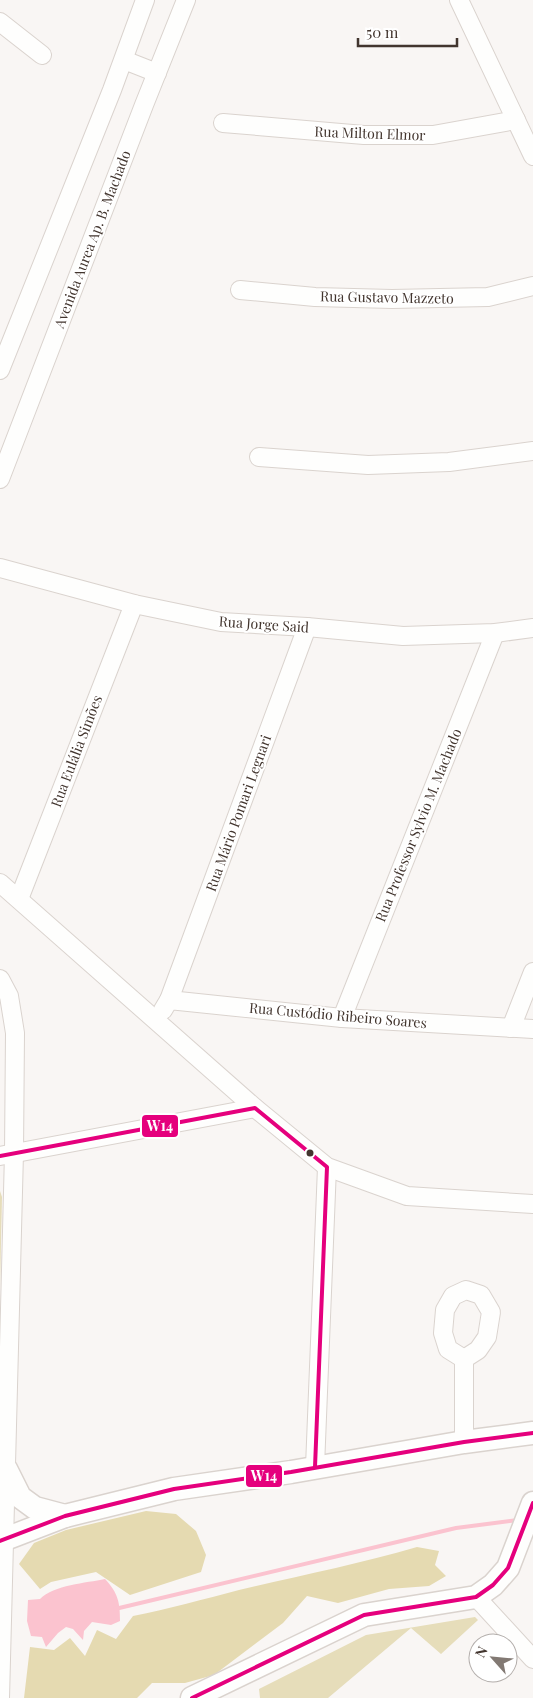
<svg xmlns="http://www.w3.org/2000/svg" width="533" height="1698" font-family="'Playfair Display',serif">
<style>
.green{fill:#e6ddba}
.forest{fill:#e5dab1}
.water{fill:#fbc3cf}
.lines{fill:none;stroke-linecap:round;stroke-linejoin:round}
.stream{stroke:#fbc3cf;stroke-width:4}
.minor-casing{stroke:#dad3ce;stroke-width:20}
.major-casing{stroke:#dad3ce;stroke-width:25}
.minor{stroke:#fefefd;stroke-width:18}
.major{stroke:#fefefd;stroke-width:22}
.bus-1-casing{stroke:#fff;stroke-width:8}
.bus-1{stroke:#e5007d;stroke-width:4}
.bus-dot{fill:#42352e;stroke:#fff;stroke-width:2}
.labels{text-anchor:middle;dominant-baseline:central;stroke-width:4;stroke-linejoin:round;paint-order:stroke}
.street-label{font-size:14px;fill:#42352e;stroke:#fff}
.line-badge{stroke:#fff;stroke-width:2}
.badge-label{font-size:14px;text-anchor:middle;font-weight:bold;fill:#fff}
</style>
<rect width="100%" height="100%" fill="#f9f6f4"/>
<g class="green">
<polygon points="0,1191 2,1197 0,1289"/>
<polygon points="475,1617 478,1620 441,1654 411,1628 328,1698 260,1698 259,1689 366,1635"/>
</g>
<g class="forest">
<polygon points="146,1511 176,1514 196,1531 206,1555 201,1572 130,1595 96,1572 51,1582 40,1589 19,1564 34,1543 66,1530"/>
<path d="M417,1547l22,4 -4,14 11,11 -17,10 -40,3 -51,14 -31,-7 -24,27 -69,52 -29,8h-33l-15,15h-113l6,-51 24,3 16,-12 15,18 12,-26 19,9 17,-23c36,-7 71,-17 106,-26 60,-14 119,-26 178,-43z"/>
</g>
<path class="water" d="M105,1579c13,14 15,23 15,42l-9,4 -19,-3 -8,9 -1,9 -10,-11 -7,-2 -8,6 -12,14 -4,-10 -11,-1 -4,-15 1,-21 12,-1c14,-14 46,-16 65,-20z"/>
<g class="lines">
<polyline class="stream" points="115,1609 456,1528 518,1520"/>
<g class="minor-casing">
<g id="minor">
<polyline points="459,0 533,156"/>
<polyline points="0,22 42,55"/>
<polyline points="124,60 157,73"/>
<polyline points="223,123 364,135 433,135 516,120"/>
<polyline points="240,290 315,297 392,299 488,297 533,286"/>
<polyline points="0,370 112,90 145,0"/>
<polyline points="259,457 368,465 449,462 533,451"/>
<polyline points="0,479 144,105 186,0"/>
<polyline points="0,568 134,604 221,622 307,627 403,636 495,633 533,628"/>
<polyline points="0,883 255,1108 327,1167 407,1196 533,1204"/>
<polyline points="19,899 134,604"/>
<polyline points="0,979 9,996 15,1033 14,1153 0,1698"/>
<polyline points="169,1000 307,627"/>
<polyline points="163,1010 169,1000 342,1018 533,1029"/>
<polyline points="342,1018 495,633"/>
<polyline points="511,1028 533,972"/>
<polyline points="0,1156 255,1108"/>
<polygon points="466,1290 481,1295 491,1312 487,1337 478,1350 464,1359 448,1349 443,1333 445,1310 453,1296"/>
<polyline points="464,1442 464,1359"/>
<polyline points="315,1467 327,1167"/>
<polyline points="476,1597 533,1659"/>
</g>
</g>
<g class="major-casing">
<g id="major">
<polyline points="6,1469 20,1497 35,1508 65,1516"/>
<polyline points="0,1541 65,1516 174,1489 291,1472 464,1442 533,1433"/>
<polyline points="192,1698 364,1615 476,1597 493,1585 508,1568 533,1503"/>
</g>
</g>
<use href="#minor" class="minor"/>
<use href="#major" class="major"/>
<g class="bus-1-casing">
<g id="bus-1">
<polyline points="0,1156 255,1108 327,1167 315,1467"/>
<polyline points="0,1541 65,1516 174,1489 291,1472 464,1442 533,1433"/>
<polyline points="192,1698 364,1615 476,1597 493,1585 508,1568 533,1503"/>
</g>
</g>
<use href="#bus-1" class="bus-1"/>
</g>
<circle class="bus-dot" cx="310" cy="1153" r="4.5"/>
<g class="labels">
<g class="street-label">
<text transform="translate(370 133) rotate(2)">Rua Milton Elmor</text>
<text transform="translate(92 239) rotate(-69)">Avenida Aurea Ap. B. Machado</text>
<text transform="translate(387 297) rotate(1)">Rua Gustavo Mazzeto</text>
<text transform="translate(264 624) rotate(4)">Rua Jorge Said</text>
<text transform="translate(76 751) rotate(-69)">Rua Eulália Simões</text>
<text transform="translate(238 813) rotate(-70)">Rua Mário Pomari Legnari</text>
<text transform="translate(418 825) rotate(-68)">Rua Professor Sylvio M. Machado</text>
<text transform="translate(338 1015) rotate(5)">Rua Custódio Ribeiro Soares</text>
</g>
</g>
<g class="line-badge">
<rect x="141" y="1114" width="38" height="24" rx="5" fill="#e5007d"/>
<rect x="245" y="1464" width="38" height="24" rx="5" fill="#e5007d"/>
</g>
<g class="badge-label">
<text x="160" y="1131">W14</text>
<text x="264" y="1481">W14</text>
</g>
<g transform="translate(493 1658) rotate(297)"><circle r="24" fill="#ffffff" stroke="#b3aeab"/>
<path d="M0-4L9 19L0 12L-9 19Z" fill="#827973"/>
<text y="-8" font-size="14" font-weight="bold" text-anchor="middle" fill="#42352e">N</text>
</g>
<path d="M358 38v8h99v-8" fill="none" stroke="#42352e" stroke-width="2.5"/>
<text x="366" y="38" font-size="15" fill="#42352e" stroke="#ffffff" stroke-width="4" paint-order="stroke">50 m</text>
</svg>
